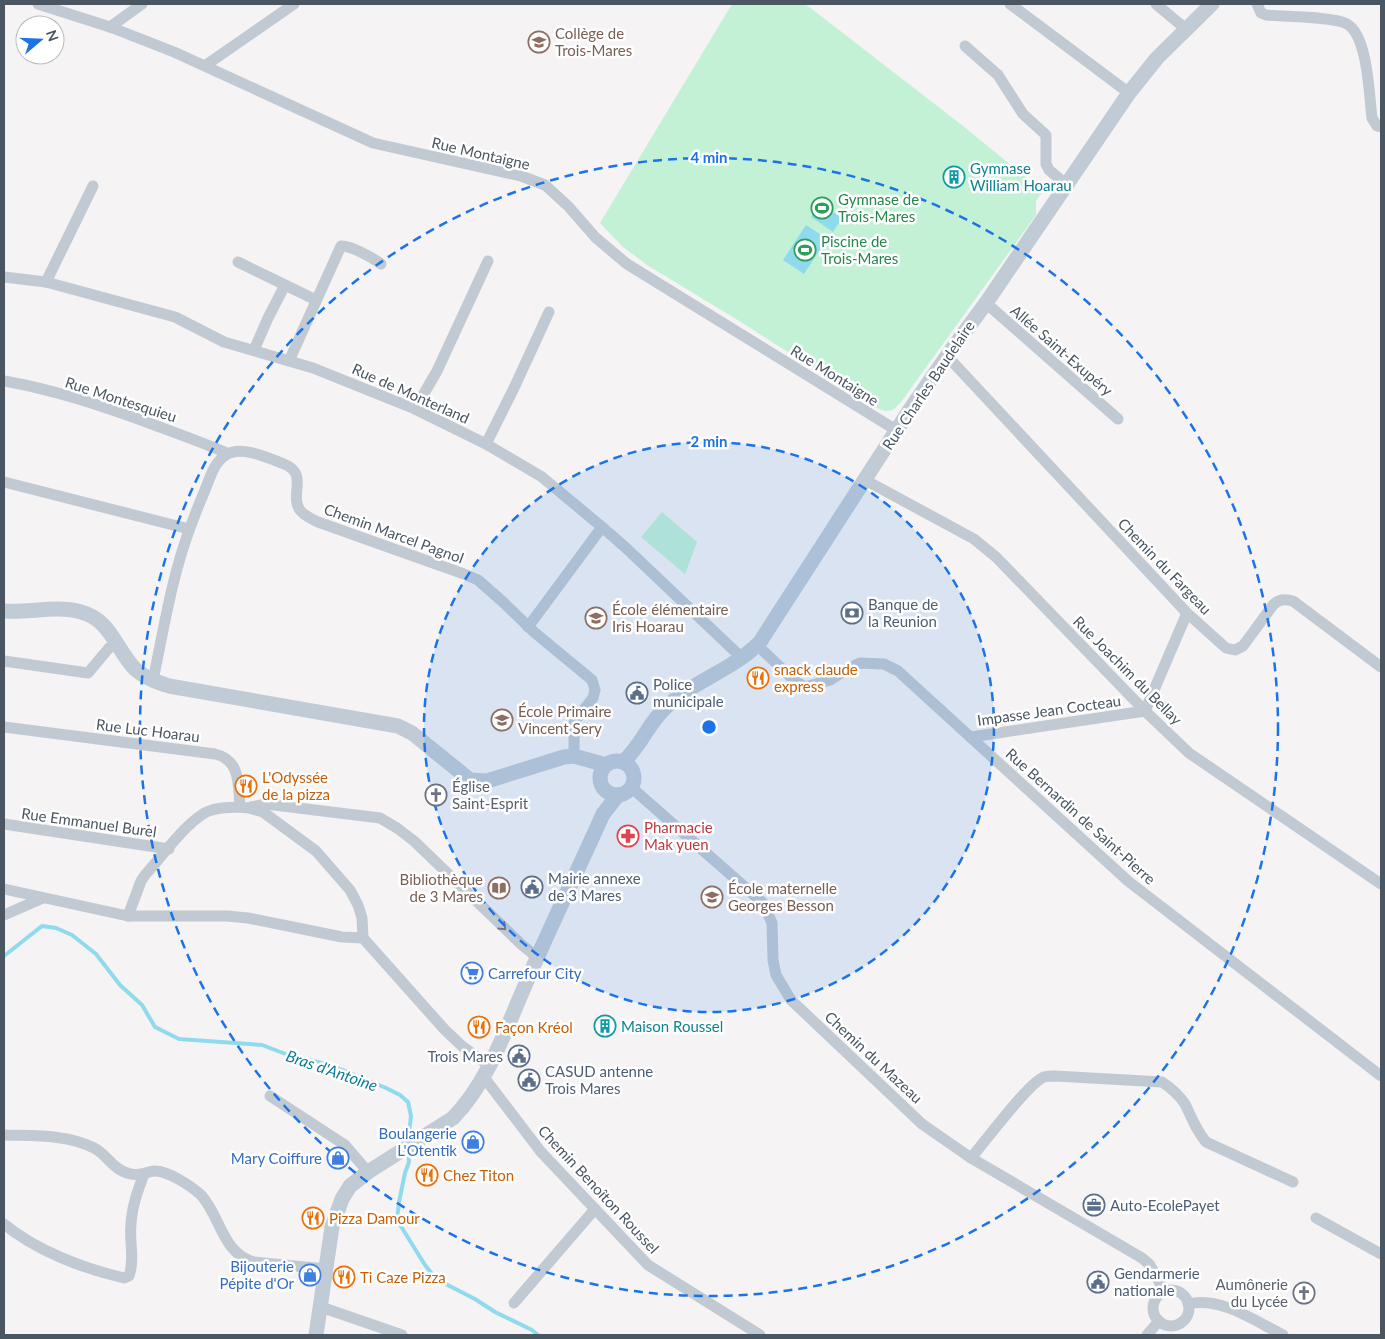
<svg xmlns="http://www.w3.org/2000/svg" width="1385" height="1339" font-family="Lato,sans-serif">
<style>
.green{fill:#c3f1d5}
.water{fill:#90daee}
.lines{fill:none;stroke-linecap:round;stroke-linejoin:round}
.stream{stroke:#90daee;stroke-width:4}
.minor{stroke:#c1cad2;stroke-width:11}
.secondary{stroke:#c1cbd6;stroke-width:15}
.oneway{stroke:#6e7983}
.ring{fill:none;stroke:#1a73e8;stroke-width:2.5;stroke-dasharray:9 6}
.labels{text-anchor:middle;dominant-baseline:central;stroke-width:5;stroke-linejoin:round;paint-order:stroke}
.education-label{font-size:15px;fill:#785e54;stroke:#fff;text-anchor:start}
.street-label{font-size:15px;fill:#4a5661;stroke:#fff}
.culture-label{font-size:15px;fill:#0d838f;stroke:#fff;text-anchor:start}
.leisure-label{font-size:15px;fill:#27864d;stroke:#fff;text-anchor:start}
.service-label{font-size:15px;fill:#4e5e75;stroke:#fff;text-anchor:start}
.food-label{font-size:15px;fill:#c56008;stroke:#fff;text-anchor:start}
.worship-label{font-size:15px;fill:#5b616d;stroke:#fff;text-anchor:start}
.health-label{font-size:15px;fill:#be3a42;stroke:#fff;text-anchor:start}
.shop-label{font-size:15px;fill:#366cbe;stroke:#fff;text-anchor:end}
.water-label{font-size:16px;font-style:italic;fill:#0c7c9b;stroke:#fff}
.centre{fill:#1a73e8;stroke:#fff;stroke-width:2.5}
.ring-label{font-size:15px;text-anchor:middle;font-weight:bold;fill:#1a73e8;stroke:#fff;stroke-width:5;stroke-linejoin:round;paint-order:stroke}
</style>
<rect width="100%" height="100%" fill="#f5f3f3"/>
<g class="green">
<polygon points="732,4 803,4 808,6 963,126 1043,191 1036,201 1036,215 901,402 893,410 885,411 874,407 736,319 647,265 622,246 600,223"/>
<polygon points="662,512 697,542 685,574 641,537"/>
</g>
<g class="water">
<polygon points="820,203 842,218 833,232 811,217"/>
<polygon points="806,225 827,239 804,274 783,260"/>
</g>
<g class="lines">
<g class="stream">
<polyline points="4,956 42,926 56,928 72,935 96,954 120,985 142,1005 155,1027 179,1039 262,1045 291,1056 318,1062 345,1071 386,1088 400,1095 408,1102 411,1116 408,1142"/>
<polyline points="408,1151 409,1162 405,1173 399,1202 397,1220 425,1265 436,1279 475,1299 495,1312 532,1330 538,1335"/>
</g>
<g class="minor">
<polyline points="38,4 110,27 174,52 373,143 521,176 545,185 568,206 596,238 627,264 896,430"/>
<polyline points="1010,4 1129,93"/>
<polyline points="1156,4 1187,30"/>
<path d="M1257,4l4,9 5,2c18,2 67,1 81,9 21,12 22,71 25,94l5,8 4,1"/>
<polyline points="110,27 142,4"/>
<polyline points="965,46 998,75 1023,114 1046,135 1046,164 1049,170 1067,185"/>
<polyline points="206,65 294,4"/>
<polyline points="238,262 316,300"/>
<polyline points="4,277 46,282 175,317 224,342 313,368 415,409 486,444 542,477 602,527 625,547 742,658"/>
<polyline points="46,282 93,186"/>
<polyline points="986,303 1118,419"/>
<polyline points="254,350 268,318 285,285"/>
<path d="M947,356l240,257 39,35 9,2 8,-4 30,-41c6,-6 11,-6 20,-4l88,66"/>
<path d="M289,361l52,-115c9,-1 32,12 40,18"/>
<path d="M4,381c47,8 92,23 137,39 29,11 58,21 86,33"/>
<polyline points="415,409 437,371 488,261"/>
<polyline points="486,444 514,388 549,312"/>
<polyline points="865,480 974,539 996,557 1145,711 1189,753 1381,884"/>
<polyline points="4,482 189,529"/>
<polyline points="528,627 602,527"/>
<polyline points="757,645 795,681 805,687 830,680 844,671 860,663 884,664 898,671 1128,881 1381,1076"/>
<polyline points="4,661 88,673 109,648 117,643"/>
<path d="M153,680c8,-37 14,-75 24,-111 7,-27 17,-53 28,-79 5,-12 9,-28 21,-35 14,-10 43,3 58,9 25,10 5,31 16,46 4,6 12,9 18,12l146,52 14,6 25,22 31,30 58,48 3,10 -2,8 -19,24v34"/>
<path d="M4,727l211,27c26,6 23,31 25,53l9,1 14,4 53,39 34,39 8,15 4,13 1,20"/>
<polyline points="971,737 1145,711 1187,613"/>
<polyline points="632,788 763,903 772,923 773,960 776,975 791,1000 922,1124 971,1158 1142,1258 1150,1265 1164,1291"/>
<polyline points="251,807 266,804 380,818 397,828 414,841 522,945 537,957"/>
<polyline points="4,824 169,849"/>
<polyline points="4,889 128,916 227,916 248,918 342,937 363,938 445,1030 462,1046 488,1065"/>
<polyline points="4,915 43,898"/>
<path d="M128,916l13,-35 4,-6c16,-17 46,-60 67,-65 9,-3 19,-2 28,-3"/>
<polyline points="483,1076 541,1152 648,1265 760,1335"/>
<polyline points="270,1096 345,1145 368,1172"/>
<path d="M4,1135c29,1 63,-1 90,13 13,6 19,23 37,26 8,2 15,-2 23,-3 13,-1 37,15 47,24 20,22 21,58 53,67l72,7"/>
<path d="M971,1158c13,-15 58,-76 73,-81 3,-1 8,-1 11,-1l107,6c9,6 17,13 23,22 7,14 10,25 21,38l87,40"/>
<polyline points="1316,1218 1381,1254"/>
<path d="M4,1224c31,26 80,45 120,54l5,-2c6,-17 0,-35 2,-52 1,-18 7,-34 13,-50"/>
<circle cx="1171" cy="1308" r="18"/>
<polyline points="514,1303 595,1209"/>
<path d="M1188,1304c32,-8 67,17 95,31"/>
<polyline points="321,1307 402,1335"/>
<polyline points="1147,1335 1159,1321"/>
</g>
<g class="secondary">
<path d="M4,611c25,2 52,-6 77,1 29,7 35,37 54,57 10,9 22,13 34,17l229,40 14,7 58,47 17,1 77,-24 10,-1 32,9"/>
<circle cx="617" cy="778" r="17"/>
<path d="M623,762c18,-16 25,-38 42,-54 28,-27 68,-38 95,-66l149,-231 38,-55 39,-53 143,-210 28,-35 55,-54"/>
<path d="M316,1335l16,-108 10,-28 8,-13 18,-14 85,-54c36,-37 53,-90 74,-137 24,-56 51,-111 76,-167l15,-19"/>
</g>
</g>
<defs><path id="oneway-chevron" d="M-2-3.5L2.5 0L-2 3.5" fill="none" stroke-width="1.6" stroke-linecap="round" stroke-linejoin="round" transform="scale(1.25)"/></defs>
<use class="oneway" href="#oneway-chevron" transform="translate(503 927) rotate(43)"/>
<circle cx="709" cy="727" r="285" fill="#1a73e8" fill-opacity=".12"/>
<g class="ring">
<circle cx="709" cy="727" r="285"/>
<circle cx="709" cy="727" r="569"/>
</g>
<defs>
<g id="school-ring" transform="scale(1.125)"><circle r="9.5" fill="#fff" stroke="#8d6e63" stroke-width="1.5"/><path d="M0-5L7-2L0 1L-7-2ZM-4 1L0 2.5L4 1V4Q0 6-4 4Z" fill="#8d6e63"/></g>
<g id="building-ring" transform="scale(1.125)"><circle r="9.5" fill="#fff" stroke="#0f9aa8" stroke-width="1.5"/><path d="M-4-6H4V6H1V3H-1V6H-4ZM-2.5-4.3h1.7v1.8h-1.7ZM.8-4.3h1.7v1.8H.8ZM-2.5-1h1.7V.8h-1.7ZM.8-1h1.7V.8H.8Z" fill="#0f9aa8"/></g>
<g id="stadium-ring" transform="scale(1.125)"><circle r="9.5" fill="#fff" stroke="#2e9e5b" stroke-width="1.5"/><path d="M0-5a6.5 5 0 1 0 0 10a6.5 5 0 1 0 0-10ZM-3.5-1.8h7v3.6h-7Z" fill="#2e9e5b"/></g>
<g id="bank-ring" transform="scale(1.125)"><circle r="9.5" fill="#fff" stroke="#5c6f8a" stroke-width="1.5"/><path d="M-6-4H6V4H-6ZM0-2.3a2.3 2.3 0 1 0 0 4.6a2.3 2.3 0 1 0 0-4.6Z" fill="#5c6f8a"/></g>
<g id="restaurant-ring" transform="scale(1.125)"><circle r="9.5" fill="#fff" stroke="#e8710a" stroke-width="1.5"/><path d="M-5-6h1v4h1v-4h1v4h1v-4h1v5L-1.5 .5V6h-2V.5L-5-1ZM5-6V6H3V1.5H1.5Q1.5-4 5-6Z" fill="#e8710a"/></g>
<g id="civic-ring" transform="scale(1.125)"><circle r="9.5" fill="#fff" stroke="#5c6f8a" stroke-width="1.5"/><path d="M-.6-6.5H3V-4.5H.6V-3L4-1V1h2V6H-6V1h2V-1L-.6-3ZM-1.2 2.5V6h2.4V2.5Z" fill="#5c6f8a"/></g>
<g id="church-ring" transform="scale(1.125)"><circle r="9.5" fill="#fff" stroke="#6b7280" stroke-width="1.5"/><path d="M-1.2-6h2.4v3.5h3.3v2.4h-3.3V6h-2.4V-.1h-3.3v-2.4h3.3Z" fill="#6b7280"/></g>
<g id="pharmacy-ring" transform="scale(1.125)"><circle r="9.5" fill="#fff" stroke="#e0444e" stroke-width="1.5"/><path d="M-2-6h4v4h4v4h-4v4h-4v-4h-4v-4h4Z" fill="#e0444e"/></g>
<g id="library-ring" transform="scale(1.125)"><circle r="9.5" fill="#fff" stroke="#8d6e63" stroke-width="1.5"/><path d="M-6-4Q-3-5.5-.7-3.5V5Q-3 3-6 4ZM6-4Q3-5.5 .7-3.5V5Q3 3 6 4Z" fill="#8d6e63"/></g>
<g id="supermarket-ring" transform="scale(1.125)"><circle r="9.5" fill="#fff" stroke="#3f7fe0" stroke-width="1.5"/><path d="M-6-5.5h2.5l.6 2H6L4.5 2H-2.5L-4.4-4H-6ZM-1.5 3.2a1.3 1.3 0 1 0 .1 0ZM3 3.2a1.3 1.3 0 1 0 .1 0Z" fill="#3f7fe0"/></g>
<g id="shop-ring" transform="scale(1.125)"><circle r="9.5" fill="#fff" stroke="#3f7fe0" stroke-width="1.5"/><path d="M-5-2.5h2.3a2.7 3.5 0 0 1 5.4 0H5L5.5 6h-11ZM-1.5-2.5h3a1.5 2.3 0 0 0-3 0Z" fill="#3f7fe0"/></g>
<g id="office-ring" transform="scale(1.125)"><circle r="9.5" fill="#fff" stroke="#5c6f8a" stroke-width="1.5"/><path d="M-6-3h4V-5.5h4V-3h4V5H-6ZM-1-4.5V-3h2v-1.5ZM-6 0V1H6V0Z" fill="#5c6f8a"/></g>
</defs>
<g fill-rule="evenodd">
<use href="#school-ring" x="539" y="42"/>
<use href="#building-ring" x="954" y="177"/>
<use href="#stadium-ring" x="822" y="208"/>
<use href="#stadium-ring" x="805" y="250"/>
<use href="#bank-ring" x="852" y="613"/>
<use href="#school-ring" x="596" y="618"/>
<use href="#restaurant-ring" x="758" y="678"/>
<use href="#civic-ring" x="637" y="693"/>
<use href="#school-ring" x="502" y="720"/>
<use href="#restaurant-ring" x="246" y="786"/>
<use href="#church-ring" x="436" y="795"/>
<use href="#pharmacy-ring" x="628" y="836"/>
<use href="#civic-ring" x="532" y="887"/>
<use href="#library-ring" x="499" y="888"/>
<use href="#school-ring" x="712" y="897"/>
<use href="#supermarket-ring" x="472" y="973"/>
<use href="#building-ring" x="605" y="1026"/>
<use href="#restaurant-ring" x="479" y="1027"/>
<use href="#civic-ring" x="519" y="1056"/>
<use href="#civic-ring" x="529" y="1080"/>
<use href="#shop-ring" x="473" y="1142"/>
<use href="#shop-ring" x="338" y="1158"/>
<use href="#restaurant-ring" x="427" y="1175"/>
<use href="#office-ring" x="1094" y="1205"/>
<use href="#restaurant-ring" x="313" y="1218"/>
<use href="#shop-ring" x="310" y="1275"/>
<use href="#restaurant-ring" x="344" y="1277"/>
<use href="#civic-ring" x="1098" y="1282"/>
<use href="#church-ring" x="1304" y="1293"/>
</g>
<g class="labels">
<g class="education-label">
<text x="555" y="33">Collège de<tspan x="555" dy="17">Trois-Mares</tspan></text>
<text x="612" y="609">École élémentaire<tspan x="612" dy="17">Iris Hoarau</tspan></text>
<text x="518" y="711">École Primaire<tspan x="518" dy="17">Vincent Sery</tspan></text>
<text x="483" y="879" text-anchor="end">Bibliothèque<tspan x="483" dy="17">de 3 Mares</tspan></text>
<text x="728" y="888">École maternelle<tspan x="728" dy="17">Georges Besson</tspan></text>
</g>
<g class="street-label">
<text transform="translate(481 153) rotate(13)">Rue Montaigne</text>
<text transform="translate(1062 350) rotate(41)">Allée Saint-Exupéry</text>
<text transform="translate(835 375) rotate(32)">Rue Montaigne</text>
<text transform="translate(928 385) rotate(-56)">Rue Charles Baudelaire</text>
<text transform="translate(411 393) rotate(24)">Rue de Monterland</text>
<text transform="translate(121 399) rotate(18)">Rue Montesquieu</text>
<text transform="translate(394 533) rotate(20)">Chemin Marcel Pagnol</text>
<text transform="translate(1165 566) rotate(46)">Chemin du Fargeau</text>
<text transform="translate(1128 670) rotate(45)">Rue Joachim du Bellay</text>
<text transform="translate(1049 710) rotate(-8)">Impasse Jean Cocteau</text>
<text transform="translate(148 730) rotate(7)">Rue Luc Hoarau</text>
<text transform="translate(1081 816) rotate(42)">Rue Bernardin de Saint-Pierre</text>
<text transform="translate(89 822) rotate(8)">Rue Emmanuel Burel</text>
<text transform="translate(874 1057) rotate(43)">Chemin du Mazeau</text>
<text transform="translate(599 1189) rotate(47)">Chemin Benoîton Roussel</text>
</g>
<g class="culture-label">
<text x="970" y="168">Gymnase<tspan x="970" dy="17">William Hoarau</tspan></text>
<text x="621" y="1026">Maison Roussel</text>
</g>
<g class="leisure-label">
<text x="838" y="199">Gymnase de<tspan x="838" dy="17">Trois-Mares</tspan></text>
<text x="821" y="241">Piscine de<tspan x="821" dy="17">Trois-Mares</tspan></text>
</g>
<g class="service-label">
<text x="868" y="604">Banque de<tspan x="868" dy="17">la Reunion</tspan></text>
<text x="653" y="684">Police<tspan x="653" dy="17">municipale</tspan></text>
<text x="548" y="878">Mairie annexe<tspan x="548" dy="17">de 3 Mares</tspan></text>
<text x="503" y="1056" text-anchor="end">Trois Mares</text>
<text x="545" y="1071">CASUD antenne<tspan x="545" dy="17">Trois Mares</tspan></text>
<text x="1110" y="1205">Auto-EcolePayet</text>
<text x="1114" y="1273">Gendarmerie<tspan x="1114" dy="17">nationale</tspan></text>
</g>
<g class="food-label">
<text x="774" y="669">snack claude<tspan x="774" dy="17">express</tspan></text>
<text x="262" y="777">L'Odyssée<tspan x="262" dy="17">de la pizza</tspan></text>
<text x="495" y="1027">Façon Kréol</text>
<text x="443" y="1175">Chez Titon</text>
<text x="329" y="1218">Pizza Damour</text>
<text x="360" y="1277">Ti Caze Pizza</text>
</g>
<g class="worship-label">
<text x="452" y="786">Église<tspan x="452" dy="17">Saint-Esprit</tspan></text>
<text x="1288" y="1284" text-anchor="end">Aumônerie<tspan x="1288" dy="17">du Lycée</tspan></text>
</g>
<g class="health-label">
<text x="644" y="827">Pharmacie<tspan x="644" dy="17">Mak yuen</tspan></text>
</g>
<g class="shop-label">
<text x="488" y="973" text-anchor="start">Carrefour City</text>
<text x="457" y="1133">Boulangerie<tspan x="457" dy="17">L'Otentik</tspan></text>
<text x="322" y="1158">Mary Coiffure</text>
<text x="294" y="1266">Bijouterie<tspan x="294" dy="17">Pépite d'Or</tspan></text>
</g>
<g class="water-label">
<text transform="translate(332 1070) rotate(19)">Bras d'Antoine</text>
</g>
</g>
<circle cx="709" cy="727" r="8" class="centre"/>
<g class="ring-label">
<text x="709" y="163">4 min</text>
<text x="709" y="447">2 min</text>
</g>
<rect width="1385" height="1339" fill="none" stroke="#4a5661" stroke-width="10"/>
<g transform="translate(40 40) rotate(71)"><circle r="24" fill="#ffffff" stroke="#b7bbc0"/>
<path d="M0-4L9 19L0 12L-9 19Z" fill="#1a73e8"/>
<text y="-8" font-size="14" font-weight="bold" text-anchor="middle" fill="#4a5661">N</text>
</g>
</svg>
